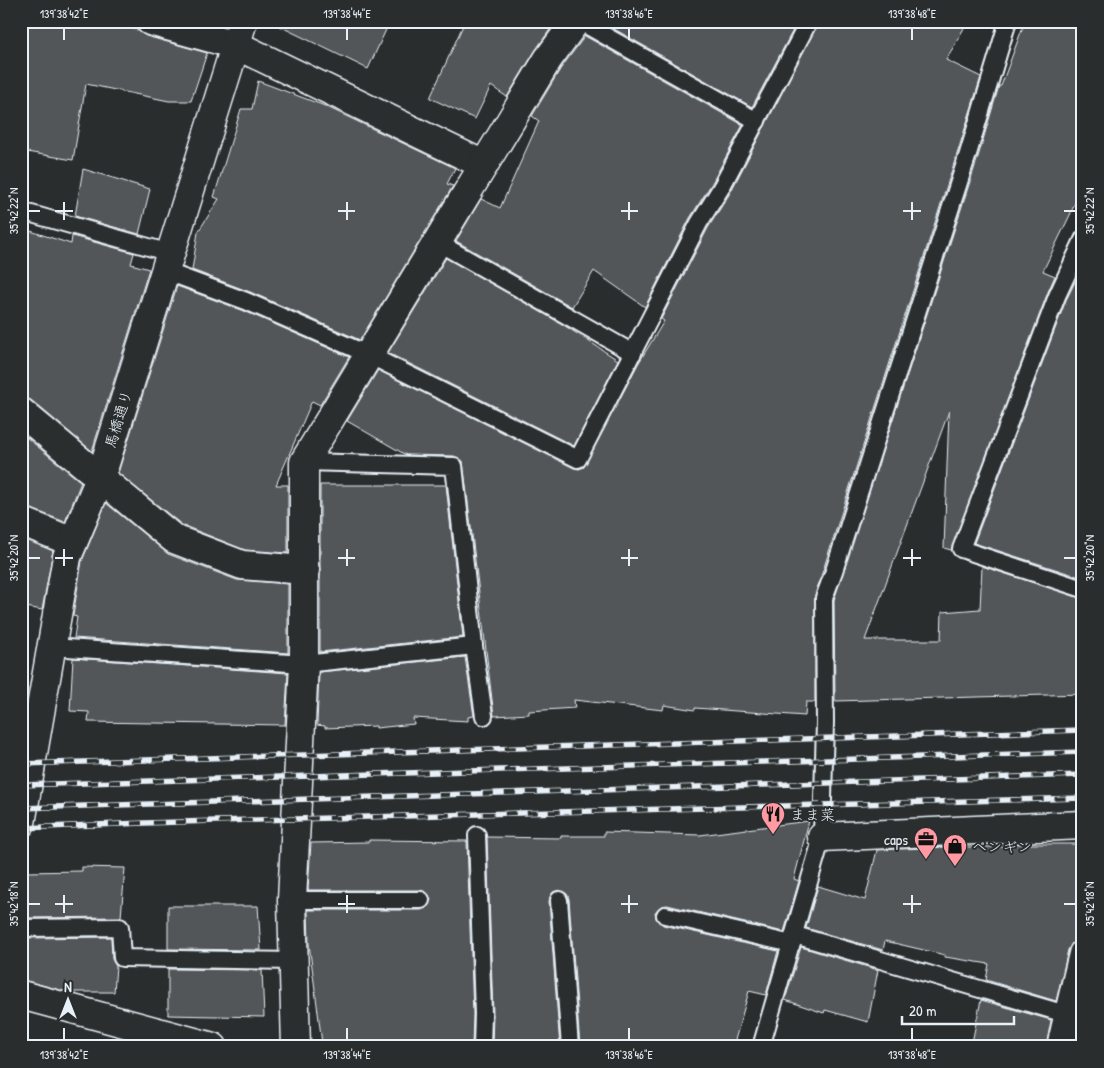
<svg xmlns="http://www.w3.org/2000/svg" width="1104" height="1068" font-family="'Patrick Hand','Klee One',sans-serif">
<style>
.building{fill:#535759;stroke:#e8f1f8}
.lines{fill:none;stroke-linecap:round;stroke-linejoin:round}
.service-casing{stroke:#e8f1f8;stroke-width:20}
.minor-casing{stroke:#e8f1f8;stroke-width:31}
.service{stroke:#2a2d2e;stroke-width:16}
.minor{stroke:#2a2d2e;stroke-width:28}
.rail-casing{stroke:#e8f1f8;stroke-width:5.5}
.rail{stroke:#2a2d2e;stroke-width:4;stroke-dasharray:11;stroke-linecap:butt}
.ticks{fill:none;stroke:#e8f1f8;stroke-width:2}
.labels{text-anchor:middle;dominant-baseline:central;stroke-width:4;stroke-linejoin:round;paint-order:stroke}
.street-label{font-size:15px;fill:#e8f1f8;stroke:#2a2d2e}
.poi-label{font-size:15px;fill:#e8f1f8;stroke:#2a2d2e;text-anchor:start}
.neatline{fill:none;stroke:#e8f1f8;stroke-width:2}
.ticks-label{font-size:12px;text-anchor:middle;fill:#e8f1f8}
</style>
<rect width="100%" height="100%" fill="#2a2d2e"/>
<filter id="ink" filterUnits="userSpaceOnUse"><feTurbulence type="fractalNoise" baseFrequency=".02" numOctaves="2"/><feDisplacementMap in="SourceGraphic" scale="10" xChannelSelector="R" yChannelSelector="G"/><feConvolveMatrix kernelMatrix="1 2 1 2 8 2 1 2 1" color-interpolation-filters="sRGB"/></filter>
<g filter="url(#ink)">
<g class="building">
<polygon points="21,21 106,21 137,30 146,36 207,53 191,101 169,101 86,84 73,160 21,151"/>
<polygon points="269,21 390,21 368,69"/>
<polygon points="465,21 556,21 535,51 507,97 491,86 475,119 430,98"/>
<polygon points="600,21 798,21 752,107"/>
<polygon points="819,21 968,21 946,60 981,77 958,151 815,595 815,702 806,702 805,716 695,708 695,710 664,705 663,710 574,700 575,708 529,711 529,714 494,716 463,461 454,456 406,455 347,421 378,370 574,468 579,469 584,467 638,364 664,321 661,319 708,228 730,193"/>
<polygon points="1025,21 1083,21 1083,183 1070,215 1043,271 1055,276 1048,292 951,550 944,548 949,411 865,640 941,640 942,612 980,609 982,566 1083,599 1083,694 835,701 834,600 978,157 999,86 1001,86"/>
<polygon points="585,36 743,125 712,183 690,218 645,307 594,271 572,307 456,241 481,199 500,208 539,121 532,116 561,68"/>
<polygon points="258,81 325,106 455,168 447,184 453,186 360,340 250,292 192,270 198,232 219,199 214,197 241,109 252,109"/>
<polygon points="83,169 150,189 139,234 75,216"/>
<polygon points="21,228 71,244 72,236 134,253 131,264 149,269 92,451 31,400 21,397"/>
<polygon points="446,258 562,324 618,360 574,446 388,353"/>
<polygon points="1075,282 1083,285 1083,578 974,543 1066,300"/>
<polygon points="177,286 242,310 349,357 320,405 312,401 276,485 288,485 288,553 245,550 182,525 118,473"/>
<polygon points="21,433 81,482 65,522 27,507 21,506"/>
<polygon points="320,485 446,485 463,637 320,652"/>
<polygon points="106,503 168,554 237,580 288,584 288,653 74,638 77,617 73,616 82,561"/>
<polygon points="21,538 53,551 42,610 21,606"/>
<polygon points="465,657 474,716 468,717 468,721 413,718 414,724 376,728 376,726 325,728 325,726 317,725 319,672"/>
<polygon points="73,658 288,673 285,725 88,722 89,712 70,711"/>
<polygon points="809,821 794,879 799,881 784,932 667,905 662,906 655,912 656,918 663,925 778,951 766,995 749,991 733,1047 580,1047 569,899 567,894 559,890 553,892 549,901 560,1047 492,1047 493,1014 487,837 561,838 561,836 604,836 604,832 700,835"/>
<polygon points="369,840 467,841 473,1014 472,1047 373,1047 322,1043 309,944 308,910 421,910 426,908 431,900 429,895 421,890 308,890 311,843 369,842"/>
<polygon points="1013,844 1078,844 1080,868 1083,869 1083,939 1078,939 1072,943 1068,950 1056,1001 986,980 989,964 945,957 945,955 885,941 883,950 806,928 818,886 865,900 877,850 949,847 1012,847"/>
<polygon points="82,867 125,868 121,917 25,918 26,872 82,871"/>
<polygon points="168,906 258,906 261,950 168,949"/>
<polygon points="111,937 112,959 116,966 114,992 68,992 23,980 21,978 21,948 23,948 24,938"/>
<polygon points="801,947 878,970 868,1022 825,1010 824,1013 785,1000"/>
<polygon points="168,969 262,970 264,1017 168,1015"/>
<polygon points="981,1000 1051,1020 1046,1047 971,1047"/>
<polygon points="1083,1023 1083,1047 1077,1047"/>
</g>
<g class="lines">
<g class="service-casing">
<g id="service">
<polyline points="579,21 757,121"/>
<polyline points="21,211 170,253"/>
<polyline points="1083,240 1057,296 961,549 1083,589"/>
<polyline points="437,242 633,353"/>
<polyline points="165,271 246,301 369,355 578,459 699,223 721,188 809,21"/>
<polyline points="304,462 454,466 474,646 484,716"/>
<polyline points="52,647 304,664 474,646"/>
<polyline points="477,835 483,1014 482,1047"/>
<polyline points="292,900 421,900"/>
<polyline points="559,900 570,1047"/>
<polyline points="665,915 792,944"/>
<polyline points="21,928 120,927 122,958 294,961"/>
<polyline points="795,935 1069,1015"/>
<polyline points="761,1047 822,837 825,722 824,598 834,571 968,154 1008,21"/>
</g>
</g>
<g class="minor-casing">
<g id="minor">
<polyline points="150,21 236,45 484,165"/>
<polyline points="21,412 174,539 242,565 305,570"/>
<polyline points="21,521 72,542"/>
<polyline points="21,823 67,557 101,476 243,21"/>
<polyline points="822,837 1083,825"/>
<polyline points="21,995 213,1047"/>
<polyline points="296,1047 292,900 304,664 304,462 548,59 576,21"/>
<polyline points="1061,1047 1083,954"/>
</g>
</g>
<use href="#service" class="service"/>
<use href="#minor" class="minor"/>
<g class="rail-casing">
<g id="rail">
<polyline points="21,764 1083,730"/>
<polyline points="21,785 1083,752"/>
<polyline points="21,808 1083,775"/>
<polyline points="21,828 144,823 1083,798"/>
</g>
</g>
<use href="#rail" class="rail"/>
</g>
</g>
<path class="ticks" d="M64,28v12M347,28v12M629,28v12M912,28v12M64,202v18M347,202v18M629,202v18M912,202v18M28,211h12M55,211h18M338,211h17M621,211h17M903,211h18M1064,211h12M64,549v17M347,549v17M629,549v17M912,549v17M28,558h12M55,558h18M338,558h17M621,558h17M903,558h18M1064,558h12M64,895v18M347,895v18M629,895v18M912,895v18M28,904h12M55,904h18M338,904h17M621,904h17M903,904h18M1064,904h12M64,1028v12M347,1028v12M629,1028v12M912,1028v12"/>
<defs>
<g id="restaurant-pin" transform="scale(1.25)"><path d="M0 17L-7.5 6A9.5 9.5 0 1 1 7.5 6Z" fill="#ff9aa2" stroke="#2a2d2e"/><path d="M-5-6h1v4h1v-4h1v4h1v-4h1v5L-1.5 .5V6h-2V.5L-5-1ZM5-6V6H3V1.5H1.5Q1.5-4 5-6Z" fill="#111"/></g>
<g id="office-pin" transform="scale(1.25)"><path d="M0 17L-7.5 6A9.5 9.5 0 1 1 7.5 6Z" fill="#ff9aa2" stroke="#2a2d2e"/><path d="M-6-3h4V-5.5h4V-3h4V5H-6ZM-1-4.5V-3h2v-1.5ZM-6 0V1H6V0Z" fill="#111"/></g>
<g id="shop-pin" transform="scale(1.25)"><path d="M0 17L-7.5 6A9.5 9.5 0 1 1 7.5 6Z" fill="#ff9aa2" stroke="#2a2d2e"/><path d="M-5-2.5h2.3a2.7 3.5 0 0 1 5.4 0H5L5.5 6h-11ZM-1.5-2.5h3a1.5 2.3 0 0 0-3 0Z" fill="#111"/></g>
</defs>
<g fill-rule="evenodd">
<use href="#restaurant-pin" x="773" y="814"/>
<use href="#office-pin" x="926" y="839"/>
<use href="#shop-pin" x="955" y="846"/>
</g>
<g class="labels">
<g class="street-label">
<text transform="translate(118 419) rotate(-73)">馬橋通り</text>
</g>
<g class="poi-label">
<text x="790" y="814">まま菜</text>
<text x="908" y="839" text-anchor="end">caps</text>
<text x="972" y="846">ペンギン</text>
</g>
</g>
<rect width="1104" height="1068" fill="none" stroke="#2a2d2e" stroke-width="55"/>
<g transform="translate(68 1000)" stroke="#2a2d2e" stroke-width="4" paint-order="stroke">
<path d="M0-4L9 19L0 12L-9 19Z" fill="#e8f1f8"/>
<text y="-8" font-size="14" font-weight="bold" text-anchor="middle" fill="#e8f1f8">N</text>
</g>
<path d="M902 1016v8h112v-8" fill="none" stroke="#e8f1f8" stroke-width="2.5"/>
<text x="909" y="1016" font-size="15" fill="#e8f1f8" stroke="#2a2d2e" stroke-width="4" paint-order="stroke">20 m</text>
<rect x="28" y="28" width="1048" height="1012" class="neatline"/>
<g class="ticks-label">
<text x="64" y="18">139°38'42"E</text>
<text x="347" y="18">139°38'44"E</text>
<text x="629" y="18">139°38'46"E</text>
<text x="912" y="18">139°38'48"E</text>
<text transform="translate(14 211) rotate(-90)" y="4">35°42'22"N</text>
<text transform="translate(1090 211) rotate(-90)" y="4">35°42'22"N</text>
<text transform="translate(14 558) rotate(-90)" y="4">35°42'20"N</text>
<text transform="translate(1090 558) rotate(-90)" y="4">35°42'20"N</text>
<text transform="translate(14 904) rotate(-90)" y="4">35°42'18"N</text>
<text transform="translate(1090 904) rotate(-90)" y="4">35°42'18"N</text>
<text x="64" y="1059">139°38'42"E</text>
<text x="347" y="1059">139°38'44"E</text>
<text x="629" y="1059">139°38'46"E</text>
<text x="912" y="1059">139°38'48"E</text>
</g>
</svg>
